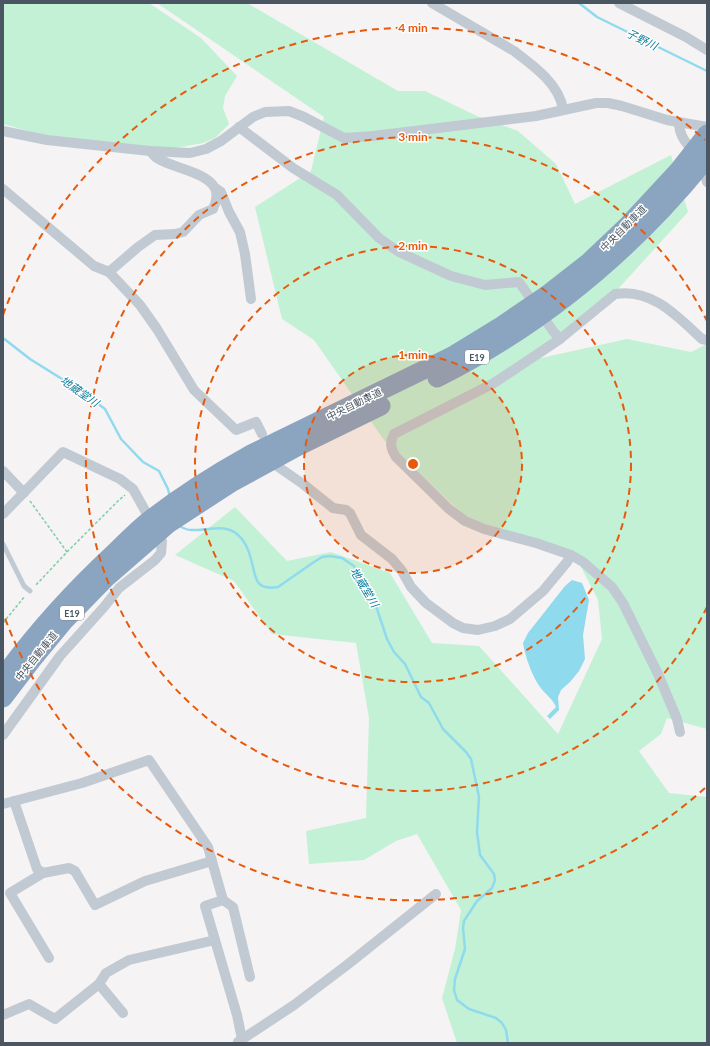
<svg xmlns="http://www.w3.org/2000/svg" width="710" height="1046" font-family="Lato,'Noto Sans JP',sans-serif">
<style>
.green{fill:#c3f1d5}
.water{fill:#90daee}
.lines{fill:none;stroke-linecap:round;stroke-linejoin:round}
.stream{stroke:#90daee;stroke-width:2.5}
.path{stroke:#7ad0a6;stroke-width:1.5;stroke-dasharray:3 2;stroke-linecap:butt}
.service{stroke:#c1cad2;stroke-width:5}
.minor{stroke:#c1cad2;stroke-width:10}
.motorway{stroke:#8ba5c1;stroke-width:19}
.ring{fill:none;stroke:#e8590c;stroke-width:2;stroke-dasharray:7 5}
.labels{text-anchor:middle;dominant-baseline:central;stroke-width:3;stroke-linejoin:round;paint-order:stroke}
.shield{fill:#fff;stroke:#808990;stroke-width:1}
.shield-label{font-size:9px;font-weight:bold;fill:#4a5661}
.street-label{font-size:10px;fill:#4a5661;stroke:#fff}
.water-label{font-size:11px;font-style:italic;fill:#0c7c9b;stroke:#fff}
.centre{fill:#e8590c;stroke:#fff;stroke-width:2}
.ring-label{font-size:12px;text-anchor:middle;font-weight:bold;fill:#e8590c;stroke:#fff;stroke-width:3;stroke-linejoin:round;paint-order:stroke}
</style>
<rect width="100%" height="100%" fill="#f5f3f3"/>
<g class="green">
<polygon points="3,3 149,3 201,38 237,76 225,96 223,108 229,124 215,138 203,143 175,148 142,148 47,136 3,124"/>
<polygon points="157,3 247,3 398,91 425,91 477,116 518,131 556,164 575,204 671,155 688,212 618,289 532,360 627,339 691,352 707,344 707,729 667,718 661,734 639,751 669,793 707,797 707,1043 457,1043 442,998 455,949 461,910 417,834 396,841 364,860 309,864 306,831 366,818 369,718 356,643 272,634 234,581 175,555 235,507 287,561 331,552 390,573 432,643 479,646 558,734 602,639 598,600 575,555 469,520 384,440 314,340 282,319 255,207 311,171 324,117"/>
</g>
<path class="water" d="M572,580l10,3 7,17 -6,35 2,24 -6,12 -9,11 -9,8 -3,7 1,13 -9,9 -3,-3 9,-9c-3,-8 -11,-13 -16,-20 -8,-11 -15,-31 -17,-44l5,-10 37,-47z"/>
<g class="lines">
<g class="stream">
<polyline points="579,3 597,17 707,71"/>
<polyline points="3,338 30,359 78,389 105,409 121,439 143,462 159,471 168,489 170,497"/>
<path d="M179,526c4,2 8,4 12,4 15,1 35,-7 47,5 7,6 11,16 13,24 5,18 3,32 27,28l36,-25 8,-5 8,-1 12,2 12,8 19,31 14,42 7,13 11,12 16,33 8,6 14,26 23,23 5,7 8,38 -2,35 3,23 14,19 1,6 -3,8 -15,13 -13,20 -1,7 2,21 -10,30 -1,11 3,10 12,9 27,9 6,5 4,7 2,13"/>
</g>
<g class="path">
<polyline points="30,501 67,552 35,586"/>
<polyline points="67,552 118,501 125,495"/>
<polyline points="3,623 25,596"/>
</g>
<polyline class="service" points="3,544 24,586 30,591"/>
<g class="minor">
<path d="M432,3l82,48c20,15 45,33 49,58"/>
<polyline points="619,3 686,37 707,50"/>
<path d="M679,122c0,17 10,22 18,36 4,7 8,15 10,24"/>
<polyline points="239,127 293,168 337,195 379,238 399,252 451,276 485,285 519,282 553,331 560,339"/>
<polyline points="3,131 47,140 150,151 190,153 206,149 221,141 253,117 265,112 289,111 304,117 344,138 373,136 536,116 596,103 608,103 622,106 667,120 707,127"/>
<polyline points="215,188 221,192 229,212 240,232 245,254 251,299"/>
<polyline points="3,189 94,266 109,272 140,305 157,329 194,390 236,430 256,422 262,434"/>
<path d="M109,272l29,-25 17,-12 20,-1 8,-2 16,-17 14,-6c3,-6 5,-15 2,-21 -10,-17 -43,-20 -58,-30 -3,-2 -5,-5 -7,-7"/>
<polyline points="277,466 303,484 333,508 346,510 350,513 361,535 392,559 402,571 411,587 426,603 453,623 463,628 478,630 495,626 510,619 543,591 567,562 571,555"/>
<polyline points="3,471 24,493"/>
<polyline points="3,514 63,452 120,479 133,489 162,541 161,553 155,560 119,588 104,607 60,656 3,735"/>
<path d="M680,732l-3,-13 -19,-45 -35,-71 -11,-16 -29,-25 -12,-7 -35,-12 -52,-14 -19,-8 -16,-12 -53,-52c-5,-8 -7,-14 -2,-23l100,-51 66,-44 55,-45c37,-6 62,22 87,45l5,1"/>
<polyline points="14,801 37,869 43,873 69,868 75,871 95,905 145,881 212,861"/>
<polyline points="3,804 82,783 149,760 208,847 223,900 205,906 237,1015 242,1039"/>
<polyline points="43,873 10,893 49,958"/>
<polyline points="223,900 233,907 250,977"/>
<polyline points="99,984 123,1013"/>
<polyline points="3,1015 29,1004 55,1019 99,984 106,973 129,960 215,940"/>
<polyline points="238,1042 294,1005 347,965 436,894"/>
</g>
<g class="motorway">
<path d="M437,378c106,-53 196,-128 270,-220"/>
<path d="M3,677c33,-45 70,-86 111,-124 11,-11 22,-22 33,-31 33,-26 68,-48 104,-68l201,-98 49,-30 47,-32 41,-32 38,-36 51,-55 29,-37"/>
<polyline points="3,698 32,660 65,620 106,578 168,524 231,483 297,447 381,406"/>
</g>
</g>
<circle cx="413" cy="464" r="109" fill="#e8590c" fill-opacity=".12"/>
<g class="ring">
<circle cx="413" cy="464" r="109"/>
<circle cx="413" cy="464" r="218"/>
<path d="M707 607A327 327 0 1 1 707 321"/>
<path d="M705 788A436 436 0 0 1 3 613M3 315A436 436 0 0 1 705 140"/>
</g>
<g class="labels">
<g class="shield">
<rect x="465" y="350" width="24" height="14" rx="3"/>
<rect x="60" y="606" width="24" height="14" rx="3"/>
</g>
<g class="shield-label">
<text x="477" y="357">E19</text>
<text x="72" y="613">E19</text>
</g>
<g class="street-label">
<text transform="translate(623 228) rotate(-45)">中央自動車道</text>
<text transform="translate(354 404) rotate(-26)">中央自動車道</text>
<text transform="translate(36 656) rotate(-51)">中央自動車道</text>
</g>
<g class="water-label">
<text transform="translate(642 39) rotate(26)">子野川</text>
<text transform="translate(80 391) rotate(35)">地蔵堂川</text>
<text transform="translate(365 587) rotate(59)">地蔵堂川</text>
</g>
</g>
<circle cx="413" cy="464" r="6" class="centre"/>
<g class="ring-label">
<text x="413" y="32">4 min</text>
<text x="413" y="141">3 min</text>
<text x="413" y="250">2 min</text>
<text x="413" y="359">1 min</text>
</g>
<rect width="710" height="1046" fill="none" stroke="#4a5661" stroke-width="8"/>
</svg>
